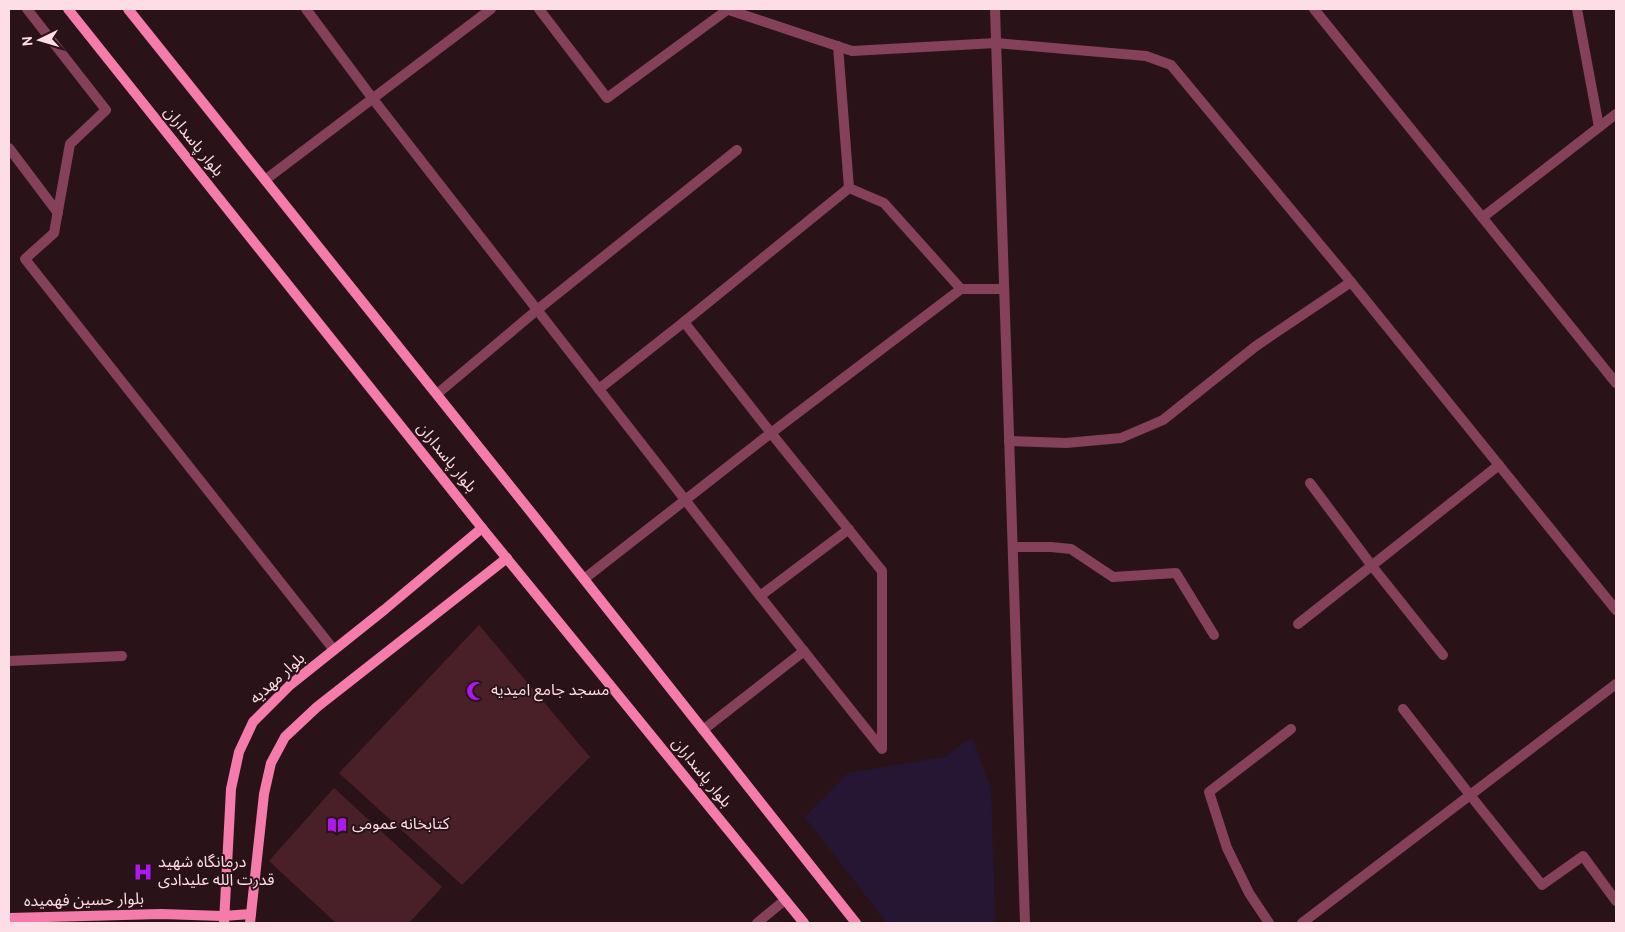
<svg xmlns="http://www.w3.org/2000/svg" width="1625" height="932" font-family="Overpass,'Noto Sans Arabic',sans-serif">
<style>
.green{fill:#261633}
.building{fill:#492028}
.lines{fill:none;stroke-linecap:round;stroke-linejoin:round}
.street{stroke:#85415a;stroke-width:10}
.secondary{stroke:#f57caa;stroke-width:10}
.labels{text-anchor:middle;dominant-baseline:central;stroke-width:4;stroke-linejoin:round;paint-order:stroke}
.street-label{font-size:16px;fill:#fddde6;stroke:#291318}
.poi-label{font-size:16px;fill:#fddde6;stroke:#291318;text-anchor:start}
</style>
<rect width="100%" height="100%" fill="#291318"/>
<polygon class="green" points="972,737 991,789 995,923 887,923 805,817 848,773 945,757"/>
<g class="building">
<polygon points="479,625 590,757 462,885 339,773"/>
<polygon points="334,788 442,887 409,923 336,923 269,861"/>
</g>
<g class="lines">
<g class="street">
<polyline points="27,9 106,110 70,144 54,233 25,259 334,650"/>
<polyline points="306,9 373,99 760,596"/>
<polyline points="539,9 607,98 727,10"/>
<polyline points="726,9 852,51 996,43 1146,56 1171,65 1351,282 1616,610"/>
<polyline points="995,9 1025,923"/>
<polyline points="1314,9 1616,383"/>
<polyline points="1577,9 1599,127"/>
<polyline points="838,46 849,188 884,203 961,289 1004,289"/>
<polyline points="9,148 58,213"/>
<polyline points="265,180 491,9"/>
<polyline points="1483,217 1616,114"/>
<polyline points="684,322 771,433 961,289"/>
<polyline points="599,389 684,322 849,188"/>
<polyline points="437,394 537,310 737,150"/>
<polyline points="1009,441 1066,443 1121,438 1163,420 1256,346 1351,282"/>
<polyline points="1310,483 1372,566 1443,655"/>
<polyline points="1013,547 1051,547 1071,549 1113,577 1176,573 1214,635"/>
<polyline points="584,579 771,433 882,571 882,749 760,596 849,529"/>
<polyline points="1298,624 1499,465"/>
<polyline points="9,661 122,656"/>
<polyline points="1403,709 1470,795 1542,885 1583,856 1616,901"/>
<polyline points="703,730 804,651"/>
<polyline points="757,923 785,900"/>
<polyline points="1269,923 1249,893 1227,848 1209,792 1291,729"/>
<polyline points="1302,923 1616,684"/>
</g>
<g class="secondary">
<polyline points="68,9 482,528 804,923"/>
<polyline points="128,9 534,516 856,923"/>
<polyline points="9,918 161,914 223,916 251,914"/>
<polyline points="224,923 231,789 239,752 253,722 290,685 384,610 482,528"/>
<polyline points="250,923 264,794 271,763 285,737 317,707 507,558"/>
</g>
</g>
<defs>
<g id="mosque-bare" transform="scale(1.5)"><path d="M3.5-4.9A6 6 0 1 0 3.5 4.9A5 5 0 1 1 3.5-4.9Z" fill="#ad18ee" stroke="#291318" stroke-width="2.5" paint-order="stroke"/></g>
<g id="library-bare" transform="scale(1.5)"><path d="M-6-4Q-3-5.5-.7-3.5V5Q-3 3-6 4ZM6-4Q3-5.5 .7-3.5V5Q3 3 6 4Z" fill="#ad18ee" stroke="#291318" stroke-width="2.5" paint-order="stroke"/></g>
<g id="hospital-bare" transform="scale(1.5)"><path d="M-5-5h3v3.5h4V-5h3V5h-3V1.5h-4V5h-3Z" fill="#ad18ee" stroke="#291318" stroke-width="2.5" paint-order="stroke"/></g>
</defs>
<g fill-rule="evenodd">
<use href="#mosque-bare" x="476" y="691"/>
<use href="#library-bare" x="337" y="825"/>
<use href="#hospital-bare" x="143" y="872"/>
</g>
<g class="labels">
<g class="street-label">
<text transform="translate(193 142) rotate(51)">بلوار پاسداران</text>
<text transform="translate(446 458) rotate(51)">بلوار پاسداران</text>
<text transform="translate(278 679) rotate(-42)">بلوار مهدیه</text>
<text transform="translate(701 773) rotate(51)">بلوار پاسداران</text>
<text transform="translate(84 901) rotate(-1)">بلوار حسین فهمیده</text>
</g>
<g class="poi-label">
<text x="491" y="691">مسجد جامع امیدیه</text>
<text x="352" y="825">کتابخانه عمومی</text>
<text x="158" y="863">درمانگاه شهید<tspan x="158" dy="18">قدرت الله علیدادی</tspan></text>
</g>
</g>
<rect width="1625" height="932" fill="none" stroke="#fddde6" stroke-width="20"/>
<g transform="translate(40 40) rotate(265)" stroke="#291318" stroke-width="4" paint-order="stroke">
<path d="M0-4L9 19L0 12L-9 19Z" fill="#fddde6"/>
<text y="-8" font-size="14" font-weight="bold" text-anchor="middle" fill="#fddde6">N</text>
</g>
</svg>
